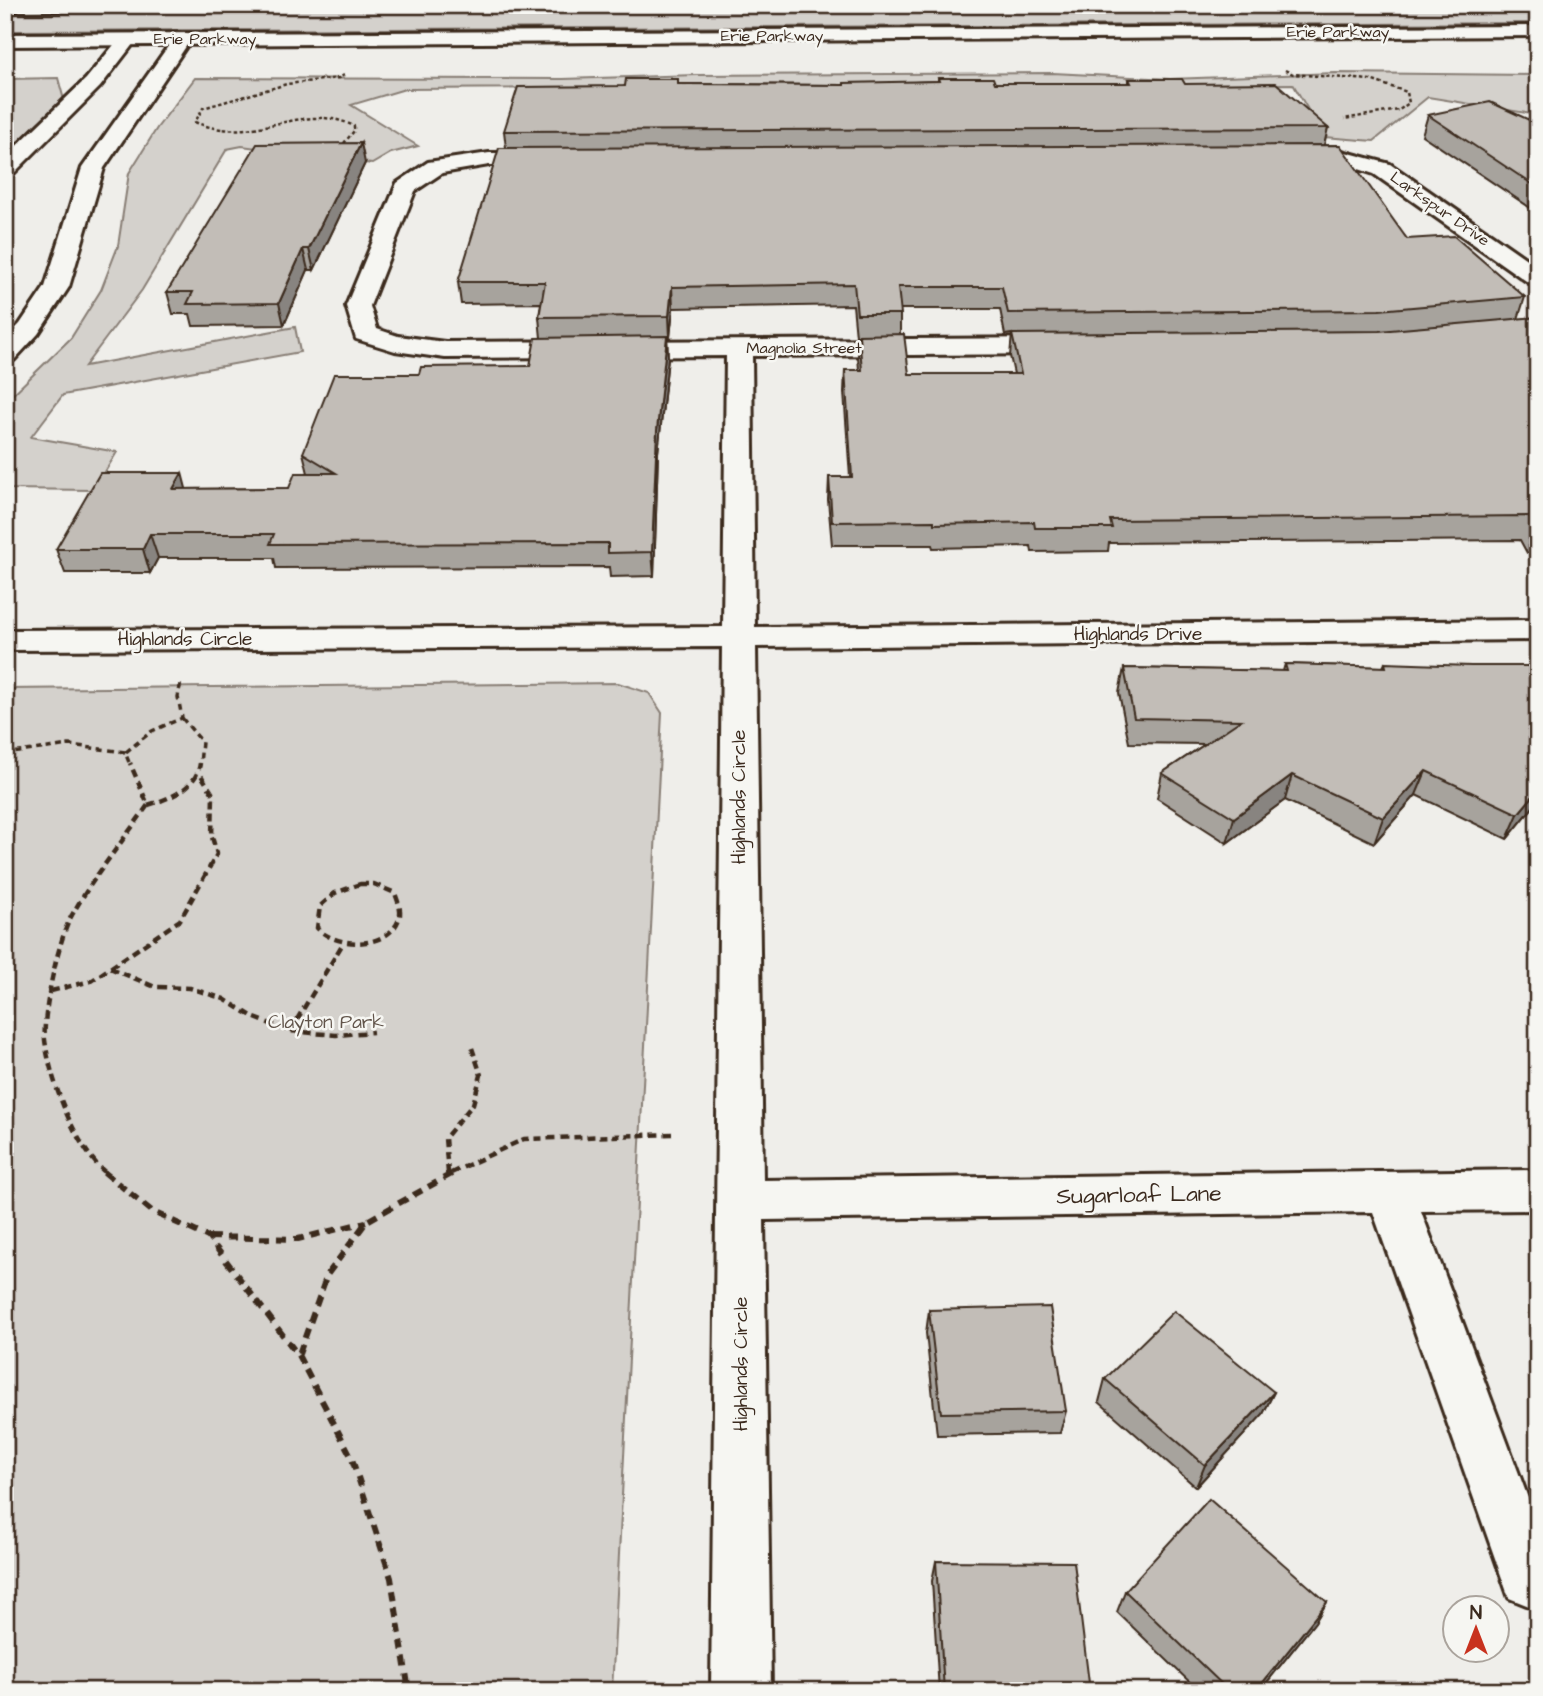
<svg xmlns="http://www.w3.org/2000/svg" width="1543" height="1696" font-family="'Architects Daughter',sans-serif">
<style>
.green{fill:#d4d1cc;stroke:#887e75;stroke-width:2}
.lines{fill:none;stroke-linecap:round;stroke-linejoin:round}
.minor-casing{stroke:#3b2a1e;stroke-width:6}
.major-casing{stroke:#3b2a1e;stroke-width:6}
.path-far3{stroke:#3b2a1e;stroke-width:2.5;stroke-dasharray:3.5 2.5;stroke-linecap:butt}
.path-far2{stroke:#3b2a1e;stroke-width:3.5;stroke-dasharray:6 4.5;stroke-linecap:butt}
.path-far1{stroke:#3b2a1e;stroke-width:4.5;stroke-dasharray:8 5;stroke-linecap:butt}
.path{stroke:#3b2a1e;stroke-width:6;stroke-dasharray:10 7;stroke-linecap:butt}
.minor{fill:#f6f6f2;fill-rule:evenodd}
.major{fill:#f6f6f2;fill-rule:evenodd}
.wall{fill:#a7a39d;stroke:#3b2a1e;stroke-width:2;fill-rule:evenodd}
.shaded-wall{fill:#888480;stroke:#3b2a1e;stroke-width:2}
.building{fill:#c2bdb7;stroke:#3b2a1e;stroke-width:2}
.labels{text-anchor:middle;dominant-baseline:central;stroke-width:5;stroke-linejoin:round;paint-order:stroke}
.far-street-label{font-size:16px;fill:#3b2a1e;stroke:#f6f6f2}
.street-label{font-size:19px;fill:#3b2a1e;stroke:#f6f6f2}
.park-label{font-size:19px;fill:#61544a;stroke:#f6f6f2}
.near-street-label{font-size:23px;fill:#3b2a1e;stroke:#f6f6f2}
</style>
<rect width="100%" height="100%" fill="#efeeea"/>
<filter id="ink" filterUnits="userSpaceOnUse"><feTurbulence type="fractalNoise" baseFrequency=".0143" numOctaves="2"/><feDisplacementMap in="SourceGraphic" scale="14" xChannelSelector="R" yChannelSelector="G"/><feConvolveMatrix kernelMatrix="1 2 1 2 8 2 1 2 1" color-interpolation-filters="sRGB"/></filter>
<g filter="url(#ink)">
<g class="green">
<polygon points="170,5 180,5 148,12 192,5 1538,5 1538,23 5,31 5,13 128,11"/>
<polygon points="1053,73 1170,79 1335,73 1538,75 1538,115 1428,97 1374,141 1324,137 1293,84 405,89 351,105 418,146 391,153 372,164 242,146 227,149 142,290 85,366 295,327 300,352 63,395 31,437 117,452 94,490 5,489 5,402 71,338 101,290 118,246 129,173 157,128 195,78 563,79 697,75"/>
<polygon points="58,78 64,100 5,155 5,79"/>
<polygon points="618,683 649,693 662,713 612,1691 5,1691 5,689"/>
</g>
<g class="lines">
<g class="minor-casing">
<g id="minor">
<polygon points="5,5 133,5 124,10 5,11"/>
<polygon points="128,34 137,39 100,87 13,174 5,175 5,157 86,79 122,35"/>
<polygon points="182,34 191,39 104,168 69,287 38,334 14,360 5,362 5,339 20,324 45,287 82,168 176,35"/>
<polygon points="1299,150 1338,150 1390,164 1538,267 1538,285 1529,283 1374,174 1337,162 1291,161 1288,156 1291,151"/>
<polygon points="489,153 549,153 557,154 560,159 557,164 549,165 489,165 442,173 415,191 370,306 377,329 398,336 445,342 1064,338 1073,340 1077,346 1073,352 1064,354 752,356 755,627 1538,620 1538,640 756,647 763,1180 1538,1170 1538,1210 1421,1211 1538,1525 1538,1603 1529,1606 1509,1598 1373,1212 764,1220 771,1691 711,1691 722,647 5,650 5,630 723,627 726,356 445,358 395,351 356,339 346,306 397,183 428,162"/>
</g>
</g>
<g class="major-casing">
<polygon id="major" points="1538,26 1538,36 5,46 5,34"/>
</g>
<g class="path-far3">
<polyline points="1285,70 1293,74 1370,80 1407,92 1409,103 1399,110 1344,119"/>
<path d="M340,148l14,-17v-5c-52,-26 -101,21 -159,-4l8,-14 84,-24 52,-6 5,-3"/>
</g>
<g class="path-far2">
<polyline points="182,718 202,742 200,765"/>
<polyline points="126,752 152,731 182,718 178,697 181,681"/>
<polyline points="5,754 69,745 125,752 130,765"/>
</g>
<g class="path-far1">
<path d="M148,805c21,-6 49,-17 52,-42"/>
<path d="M360,884h14l21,9c2,6 6,15 5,22 -7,34 -62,35 -83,13l3,-22 15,-13z"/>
<polyline points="110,968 155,987 190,988 224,999 255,1018 290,1031 336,1035 373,1032"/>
<polyline points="51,991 91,981 180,920 217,854 212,837 213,794 199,772"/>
<polyline points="290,1031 342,945"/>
<path d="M106,1173c-31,-25 -56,-94 -61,-133 -3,-26 14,-103 27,-125 21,-38 51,-74 76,-110l-18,-42"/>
<polyline points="448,1173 445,1138 473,1104 481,1075 472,1048"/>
<polyline points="451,1173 524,1139 672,1134"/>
</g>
<g class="path">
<polyline points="104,1172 153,1212 208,1237 298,1355 351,1456 391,1578 409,1691"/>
<polyline points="448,1172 448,1175"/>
<polyline points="209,1237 298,1239 366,1222"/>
<polyline points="299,1354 327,1275 367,1221 455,1172"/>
</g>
<use href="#minor" class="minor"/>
<use href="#major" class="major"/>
</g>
<g class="wall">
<path d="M938,78l57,5h134v-4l56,5 143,44 -4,17 83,94 118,58 -7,22 20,-2v236h-11l-7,-13 -411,3 -1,8 -76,1 -1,-6 -98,2 -1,-3h-100l-4,-45 1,-23h21l-6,-85 1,-22h14l-1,-13 1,-21h-3l-3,-31 -180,3 -3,29h-3l1,21 -10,95 -4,123 -44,1 -1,-10 -333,1 -2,-10h-116l-8,15h-85l-9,-24 130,-60 103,-1 19,-15 -5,-20 116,-79 111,-8 11,-28 -2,-21 2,-14 -80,1 -3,-22 48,-134 -2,-17 121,-45 53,-2 166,1 94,-4zM900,309h100l5,26 7,-1 -2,22 4,18h-105l-9,-40z"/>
<polygon points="1428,115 1538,124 1538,213 1422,135"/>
<polygon points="365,163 314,270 308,270 284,325 193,326 190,314 173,314 167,292"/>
<polygon points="1385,663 1538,801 1507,839 1416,795 1374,843 1285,800 1227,843 1157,798 1162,773 1205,744 1129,743 1119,693 1124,668 1283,671 1285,664 1383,667"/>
<polygon points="929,1310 1066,1411 1060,1433 937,1435 926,1333"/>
<polygon points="1105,1379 1274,1392 1263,1414 1196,1487 1099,1402"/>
<polygon points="936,1561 1090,1691 939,1691 932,1581"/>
<polygon points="1125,1591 1327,1602 1315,1622 1260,1691 1199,1691 1117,1612"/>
</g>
<g class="shaded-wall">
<polygon points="361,143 365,163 314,270 309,249"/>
<polygon points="303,249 308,270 284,325 279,303"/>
<polygon points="672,287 673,308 670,337 669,316"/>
<polygon points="667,336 668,358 658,453 654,576 652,552 657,430"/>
<polygon points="182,473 188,496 173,489"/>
<polygon points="150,534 158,558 150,573 143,549"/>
<polygon points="1426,771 1416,795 1374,843 1383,818"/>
<polygon points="1292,775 1285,800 1227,843 1234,818"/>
<polygon points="1538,790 1538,801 1507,839 1518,814"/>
<polygon points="1274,1392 1263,1414 1196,1487 1205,1465"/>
<polygon points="1327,1602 1315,1622 1260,1691 1256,1691"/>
</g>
<g class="building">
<polygon points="938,78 993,78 995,83 1131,83 1129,79 1182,79 1185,84 1276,83 1328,128 504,131 518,87 625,86 626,79 678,79 678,84 844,85 844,83 939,81"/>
<polygon points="1490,102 1538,124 1538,188 1428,115"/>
<polygon points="361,143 309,249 303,249 279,303 187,304 193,292 167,292 257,144"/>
<polygon points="1340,145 1407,239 1454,236 1525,297 1379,310 1008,313 1002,287 898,287 901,314 857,314 854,284 672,287 669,316 539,317 545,282 458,282 499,148"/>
<polygon points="1538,317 1538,529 1536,529 1529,516 1110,520 1112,528 1035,528 1034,522 934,524 934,521 832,522 829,477 852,477 845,370 862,370 859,335 904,334 909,374 1021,374 1012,334 1379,331"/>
<polygon points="667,336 657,430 652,552 608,553 608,543 270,544 274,534 150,534 143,549 56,549 100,473 182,473 173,489 289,488 295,473 336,473 303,453 334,374 419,374 421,367 530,366 535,338"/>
<polygon points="1385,663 1471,666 1538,666 1538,790 1518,814 1426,771 1383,818 1292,775 1234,818 1162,773 1241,720 1134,718 1124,668 1287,671 1285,664 1386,667"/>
<polygon points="1050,1307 1066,1411 941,1413 929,1310"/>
<polygon points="1174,1311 1274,1392 1205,1465 1105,1379"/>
<polygon points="1209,1499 1327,1602 1256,1691 1229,1691 1125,1591"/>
<polygon points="936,1561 1074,1562 1090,1691 944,1691"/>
</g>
</g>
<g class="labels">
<g class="far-street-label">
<text x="1338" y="32">Erie Parkway</text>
<text x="772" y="36">Erie Parkway</text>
<text x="205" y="39">Erie Parkway</text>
<text transform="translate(1440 209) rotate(35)">Larkspur Drive</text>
<text x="804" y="348">Magnolia Street</text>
</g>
<g class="street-label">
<text x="1138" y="634">Highlands Drive</text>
<text x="185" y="639">Highlands Circle</text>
<text transform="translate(739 797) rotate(-90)">Highlands Circle</text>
<text transform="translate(741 1364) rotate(-90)">Highlands Circle</text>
</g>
<g class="park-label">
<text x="326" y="1022">Clayton Park</text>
</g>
<g class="near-street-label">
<text transform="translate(1139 1195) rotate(-1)">Sugarloaf Lane</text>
</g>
</g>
<rect width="1543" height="1696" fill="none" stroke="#f6f6f2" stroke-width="28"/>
<rect x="14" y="14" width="1515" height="1668" fill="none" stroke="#3b2a1e" stroke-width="2.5" filter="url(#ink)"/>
<g transform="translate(1476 1629)"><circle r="33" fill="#f6f6f2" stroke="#aba49d" stroke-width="2"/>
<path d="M0-5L12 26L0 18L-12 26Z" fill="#c8321e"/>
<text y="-10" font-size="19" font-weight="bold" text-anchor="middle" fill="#3b2a1e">N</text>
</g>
</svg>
